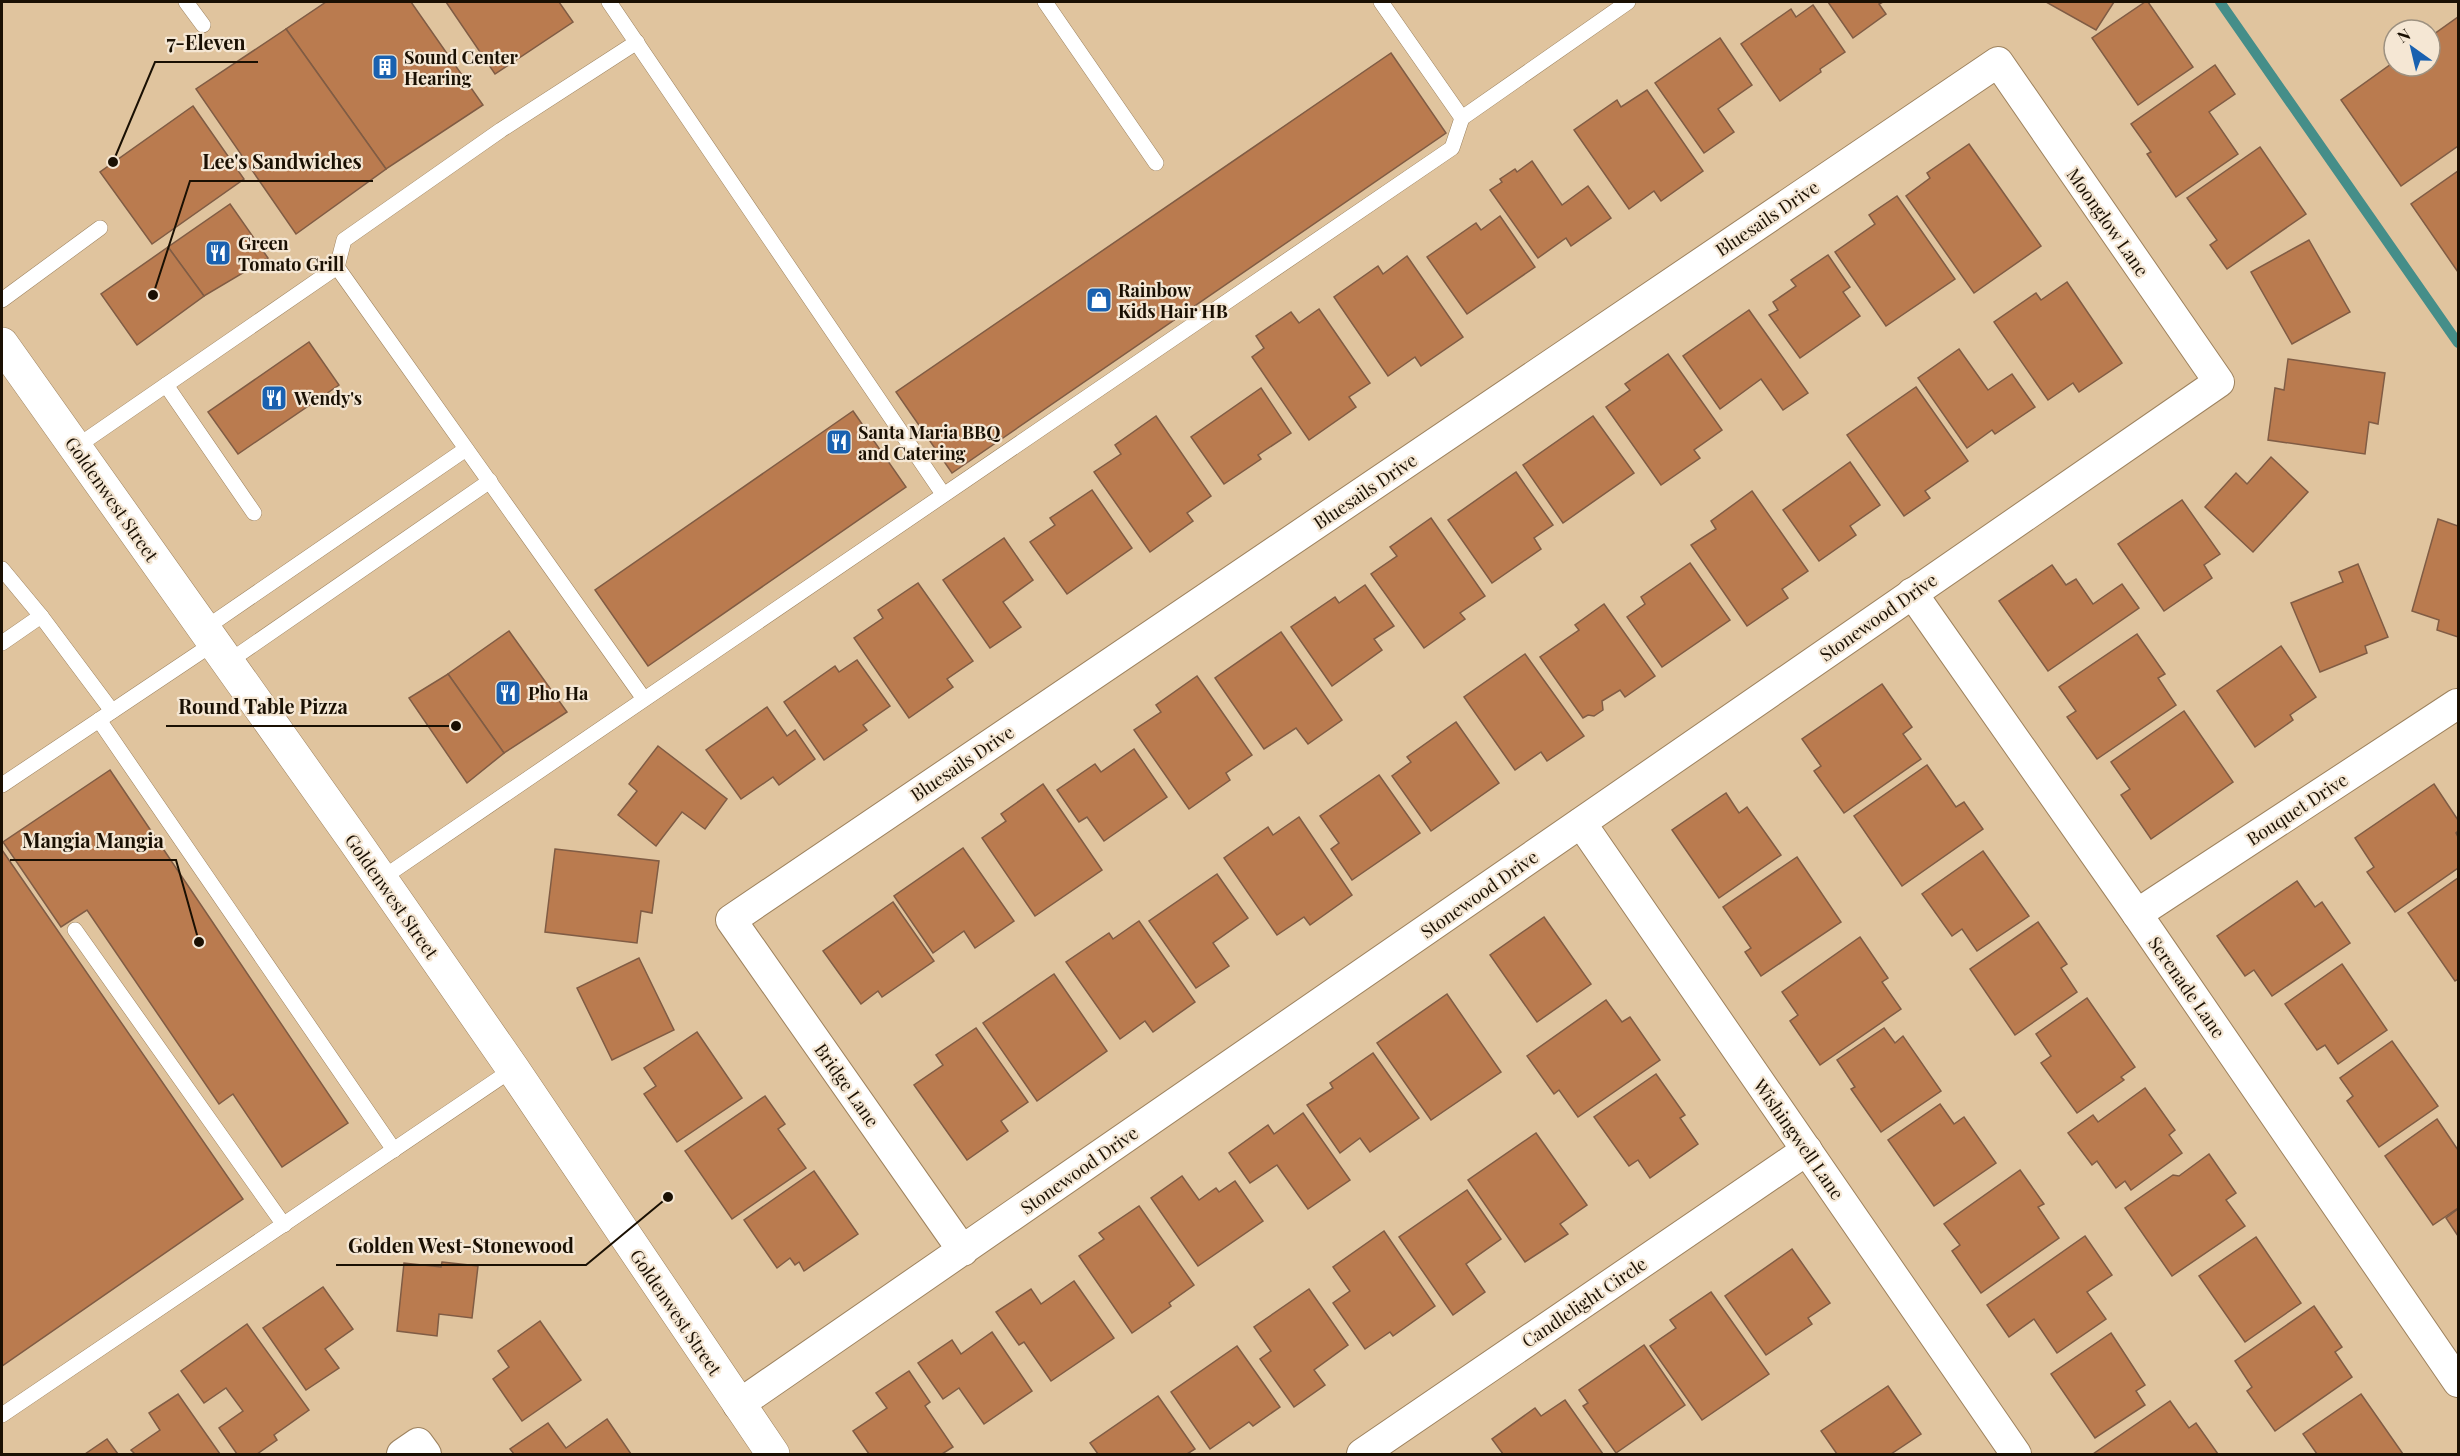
<svg xmlns="http://www.w3.org/2000/svg" width="2460" height="1456" font-family="'Playfair Display',serif">
<style>
.lines{fill:none;stroke-linecap:round;stroke-linejoin:round}
.stream{stroke:#458e89;stroke-width:10}
.building{fill:#ba7b4f;stroke:#805c44;stroke-width:1.5}
.service-casing{stroke:#9d825e;stroke-width:16}
.minor-casing{stroke:#9d825e;stroke-width:32}
.secondary-casing{stroke:#9d825e;stroke-width:34}
.service{stroke:#fff;stroke-width:15}
.minor{stroke:#fff;stroke-width:30}
.secondary{stroke:#fff;stroke-width:33}
.labels{text-anchor:middle;dominant-baseline:central;stroke-width:4.5;stroke-linejoin:round;paint-order:stroke}
.poi-label{font-size:18px;font-weight:bold;fill:#1a1003;stroke:#f5e7d4;text-anchor:start}
.street-label{font-size:18px;fill:#1a1003;stroke:#f5e7d4}
.leader{fill:none;stroke:#1a1003;stroke-width:2}
.callout-dot{fill:#1a1003;stroke:#f5e7d4;stroke-width:2}
.callout-label{font-size:20px;text-anchor:middle;font-weight:bold;fill:#1a1003;stroke:#f5e7d4;stroke-width:4.5;stroke-linejoin:round;paint-order:stroke}
</style>
<rect width="100%" height="100%" fill="#e0c49e"/>
<g class="lines">
<polyline class="stream" points="2220,2 2458,343"/>
</g>
<g class="building">
<polygon points="326,2 411,2 483,105 386,169 286,29"/>
<polygon points="446,2 559,2 573,22 495,74"/>
<polygon points="1828,2 1883,2 1879,4 1886,14 1853,38"/>
<polygon points="2046,2 2114,2 2096,30"/>
<polygon points="2145,2 2148,2 2193,67 2138,105 2092,38"/>
<polygon points="1813,5 1845,52 1820,69 1821,72 1780,101 1741,44 1791,9 1796,17"/>
<polygon points="2458,17 2458,146 2401,186 2341,100 2394,62 2394,66 2430,66 2430,37"/>
<polygon points="286,29 386,169 296,234 196,89"/>
<polygon points="1720,38 1752,85 1718,109 1734,132 1704,153 1655,83"/>
<polygon points="1391,53 1446,133 952,473 896,392"/>
<polygon points="2215,65 2235,94 2209,112 2238,154 2176,197 2147,154 2151,152 2131,124"/>
<polygon points="1647,90 1703,171 1661,201 1654,191 1629,209 1574,130 1617,100 1621,107"/>
<polygon points="193,106 244,179 152,244 100,172"/>
<polygon points="1969,144 2041,246 1974,293 1906,196 1930,178 1927,173"/>
<polygon points="2260,147 2306,214 2227,269 2210,245 2217,240 2187,198"/>
<polygon points="1532,161 1562,205 1588,186 1611,218 1571,246 1566,238 1538,258 1490,190 1502,182 1500,179 1515,169 1517,172"/>
<polygon points="2458,171 2458,272 2411,204"/>
<polygon points="1897,196 1955,279 1886,326 1835,252 1875,224 1869,215"/>
<polygon points="230,204 268,258 204,296 168,247"/>
<polygon points="1500,216 1535,267 1467,314 1427,257 1476,223 1481,230"/>
<polygon points="2309,240 2350,312 2292,344 2251,272"/>
<polygon points="168,247 204,296 137,345 101,294"/>
<polygon points="1828,255 1850,287 1843,292 1860,316 1800,358 1769,315 1778,310 1773,302 1796,286 1791,280"/>
<polygon points="1407,256 1463,337 1421,366 1415,357 1388,376 1334,297 1378,266 1383,274"/>
<polygon points="2067,282 2122,363 2079,392 2073,383 2048,400 1994,322 2036,293 2041,300"/>
<polygon points="1319,309 1370,383 1349,397 1356,407 1309,440 1252,357 1264,348 1256,336 1291,312 1299,323"/>
<polygon points="1749,310 1808,393 1783,410 1761,379 1720,409 1683,356"/>
<polygon points="309,342 339,385 238,454 208,412"/>
<polygon points="1959,349 1988,390 2012,374 2035,407 1995,434 1992,430 1967,448 1918,378"/>
<polygon points="1668,354 1722,430 1694,450 1700,458 1661,485 1606,407 1630,390 1625,384"/>
<polygon points="2288,359 2385,373 2378,424 2369,422 2365,454 2268,440 2275,388 2284,390"/>
<polygon points="1916,387 1968,461 1925,491 1930,498 1904,516 1847,435"/>
<polygon points="1261,388 1291,433 1258,455 1261,459 1224,484 1191,437"/>
<polygon points="853,411 906,487 648,666 595,590"/>
<polygon points="1156,416 1211,496 1187,513 1193,521 1150,552 1094,472 1121,454 1115,445"/>
<polygon points="1593,416 1634,473 1563,523 1523,465"/>
<polygon points="2271,457 2308,492 2253,552 2205,507 2236,473 2247,484"/>
<polygon points="1850,462 1880,505 1850,526 1856,535 1819,561 1783,510"/>
<polygon points="1516,472 1553,525 1534,538 1541,549 1492,583 1448,520"/>
<polygon points="1092,490 1132,548 1067,594 1030,542 1055,525 1050,518"/>
<polygon points="1752,491 1808,571 1782,589 1788,598 1747,626 1691,545 1716,529 1711,521"/>
<polygon points="2182,500 2220,554 2204,565 2212,578 2164,611 2118,544"/>
<polygon points="1431,518 1485,596 1460,613 1465,619 1424,648 1371,574 1397,556 1390,547"/>
<polygon points="2438,519 2458,526 2458,637 2437,630 2439,620 2412,611"/>
<polygon points="1004,538 1033,580 1003,602 1021,627 990,648 943,580"/>
<polygon points="1690,563 1730,620 1662,667 1627,617 1645,604 1641,597"/>
<polygon points="2358,564 2388,637 2365,646 2367,653 2320,672 2291,603 2343,582 2339,572"/>
<polygon points="2052,565 2066,585 2076,579 2093,604 2122,584 2139,608 2048,671 1999,601"/>
<polygon points="918,583 973,661 947,679 953,687 909,718 854,638 883,618 878,610"/>
<polygon points="1365,585 1394,626 1374,639 1382,650 1332,686 1291,627 1335,597 1339,603"/>
<polygon points="1604,604 1655,676 1625,697 1620,690 1602,701 1603,710 1594,716 1588,715 1583,718 1540,657 1579,630 1575,625"/>
<polygon points="509,631 567,712 504,753 448,674"/>
<polygon points="1281,632 1342,720 1308,744 1296,728 1264,749 1215,678"/>
<polygon points="2137,634 2165,674 2158,678 2176,705 2097,759 2067,717 2076,711 2059,687"/>
<polygon points="2281,646 2316,697 2290,715 2293,720 2255,747 2217,691"/>
<polygon points="1525,654 1584,736 1547,761 1541,752 1515,770 1464,697"/>
<polygon points="857,660 890,706 863,725 867,730 824,760 784,702 835,666 839,672"/>
<polygon points="448,674 504,753 467,783 409,698"/>
<polygon points="1197,676 1252,755 1226,773 1230,780 1189,809 1134,730 1161,712 1156,705"/>
<polygon points="1882,684 1912,727 1903,734 1921,759 1844,813 1814,771 1821,766 1802,739"/>
<polygon points="767,707 787,736 795,730 815,759 779,785 773,777 741,799 706,750"/>
<polygon points="2184,711 2233,782 2151,839 2121,795 2130,789 2111,762"/>
<polygon points="1456,722 1499,783 1431,831 1392,776 1411,762 1407,757"/>
<polygon points="658,746 727,799 705,829 682,812 656,846 618,815 637,791 629,784"/>
<polygon points="1134,749 1167,797 1104,841 1087,817 1079,822 1057,790 1095,764 1101,772"/>
<polygon points="1927,765 1956,807 1964,802 1983,829 1902,886 1854,816"/>
<polygon points="110,770 348,1123 282,1167 233,1094 219,1104 87,910 61,927 3,842"/>
<polygon points="1379,775 1420,833 1352,880 1331,849 1339,843 1320,816"/>
<polygon points="1043,784 1102,870 1035,916 982,838 1006,821 1001,814"/>
<polygon points="2434,784 2458,820 2458,831 2456,833 2458,837 2458,868 2395,912 2367,872 2374,867 2355,838"/>
<polygon points="1726,793 1739,813 1747,807 1781,855 1719,898 1672,830"/>
<polygon points="1299,817 1352,895 1310,925 1304,917 1277,935 1224,858 1268,827 1273,835"/>
<polygon points="963,848 1014,921 975,948 964,931 933,953 894,896"/>
<polygon points="555,849 659,861 652,913 641,911 637,943 545,932"/>
<polygon points="2,850 243,1199 2,1366"/>
<polygon points="1983,851 2029,916 1977,951 1962,929 1952,936 1922,894"/>
<polygon points="1797,857 1841,922 1761,976 1745,952 1751,948 1723,907"/>
<polygon points="1217,874 1248,918 1213,943 1229,966 1196,988 1149,921"/>
<polygon points="2458,878 2458,979 2455,981 2408,913"/>
<polygon points="2297,881 2315,907 2322,902 2350,943 2272,996 2254,970 2245,976 2217,936"/>
<polygon points="893,902 934,961 882,997 878,991 861,1004 823,951"/>
<polygon points="1544,917 1591,984 1537,1022 1490,955"/>
<polygon points="1139,921 1195,1002 1153,1032 1145,1021 1120,1039 1066,962 1109,933 1113,939"/>
<polygon points="2038,922 2067,964 2061,968 2077,992 2015,1035 1970,969"/>
<polygon points="1860,937 1888,978 1882,982 1901,1009 1820,1065 1790,1021 1798,1015 1782,992"/>
<polygon points="639,958 674,1030 612,1060 577,988"/>
<polygon points="2342,964 2387,1030 2338,1064 2325,1045 2317,1050 2285,1004"/>
<polygon points="1054,974 1107,1051 1037,1101 983,1023"/>
<polygon points="1447,994 1501,1072 1431,1120 1377,1043"/>
<polygon points="2087,998 2135,1067 2121,1077 2124,1080 2077,1113 2041,1063 2051,1056 2036,1034"/>
<polygon points="1606,1000 1622,1022 1630,1017 1660,1060 1578,1117 1559,1090 1554,1094 1527,1056"/>
<polygon points="976,1028 1028,1102 1001,1121 1008,1131 967,1160 914,1085 943,1065 936,1055"/>
<polygon points="1884,1028 1895,1043 1903,1036 1941,1091 1881,1132 1851,1089 1855,1087 1837,1060"/>
<polygon points="697,1032 742,1098 677,1142 644,1094 656,1086 644,1068"/>
<polygon points="2392,1041 2438,1106 2379,1147 2347,1101 2353,1096 2340,1078"/>
<polygon points="1373,1053 1419,1118 1370,1152 1360,1138 1340,1153 1307,1105 1333,1088 1330,1083"/>
<polygon points="1656,1074 1685,1115 1680,1118 1698,1144 1650,1178 1638,1160 1629,1166 1594,1117"/>
<polygon points="2145,1088 2175,1130 2169,1135 2182,1153 2131,1190 2125,1181 2116,1188 2097,1161 2092,1165 2068,1133 2093,1115 2098,1122"/>
<polygon points="765,1096 785,1124 778,1129 806,1168 732,1219 685,1151"/>
<polygon points="1940,1104 1954,1124 1964,1117 1996,1163 1934,1206 1888,1140"/>
<polygon points="1303,1113 1350,1180 1308,1209 1277,1165 1250,1183 1229,1153 1268,1125 1274,1134"/>
<polygon points="2437,1119 2458,1150 2458,1208 2433,1225 2385,1156"/>
<polygon points="1536,1133 1587,1205 1560,1224 1568,1234 1525,1262 1468,1180"/>
<polygon points="2209,1154 2236,1193 2226,1200 2245,1226 2172,1276 2125,1208 2173,1175 2179,1176"/>
<polygon points="2020,1170 2044,1204 2038,1207 2059,1238 1981,1293 1952,1251 1960,1245 1944,1224"/>
<polygon points="814,1171 858,1234 804,1271 799,1262 795,1265 790,1258 777,1268 744,1220"/>
<polygon points="1182,1176 1199,1200 1216,1188 1219,1192 1235,1181 1263,1221 1198,1266 1151,1198"/>
<polygon points="1467,1190 1501,1239 1466,1264 1485,1292 1453,1315 1399,1237"/>
<polygon points="1139,1206 1194,1285 1169,1303 1171,1306 1132,1333 1079,1256 1104,1239 1099,1233"/>
<polygon points="2458,1209 2458,1236 2446,1218"/>
<polygon points="1384,1231 1435,1306 1393,1336 1390,1332 1365,1349 1333,1303 1350,1291 1333,1267"/>
<polygon points="2085,1236 2112,1275 2087,1292 2106,1319 2057,1353 2034,1319 2009,1337 1987,1305"/>
<polygon points="2256,1237 2301,1303 2245,1342 2199,1276"/>
<polygon points="1792,1249 1830,1303 1808,1318 1812,1324 1766,1355 1725,1296"/>
<polygon points="442,1262 478,1266 472,1318 439,1314 437,1336 397,1331 404,1263 441,1267"/>
<polygon points="1074,1281 1114,1338 1051,1381 1024,1342 1019,1345 996,1312 1031,1289 1041,1304"/>
<polygon points="323,1287 353,1329 325,1349 339,1368 306,1390 263,1328"/>
<polygon points="1309,1289 1348,1345 1314,1370 1325,1385 1294,1407 1260,1359 1271,1351 1254,1327"/>
<polygon points="1711,1292 1769,1374 1702,1420 1650,1346 1676,1328 1670,1320"/>
<polygon points="2314,1306 2342,1347 2335,1352 2352,1377 2275,1431 2247,1391 2252,1387 2235,1361"/>
<polygon points="540,1321 581,1380 522,1421 493,1379 509,1367 498,1351"/>
<polygon points="247,1324 309,1410 274,1435 277,1440 257,1454 237,1454 219,1428 243,1411 226,1388 204,1403 181,1371"/>
<polygon points="992,1332 1032,1391 984,1424 959,1388 943,1399 918,1363 952,1340 961,1354"/>
<polygon points="2111,1333 2145,1385 2136,1391 2145,1405 2095,1438 2051,1374"/>
<polygon points="1644,1345 1685,1405 1616,1453 1583,1406 1588,1403 1579,1390"/>
<polygon points="1237,1346 1280,1407 1253,1426 1249,1422 1210,1449 1171,1392"/>
<polygon points="909,1371 930,1402 925,1406 953,1447 942,1454 869,1454 853,1431 887,1408 876,1393"/>
<polygon points="1888,1386 1921,1434 1891,1454 1837,1454 1821,1431"/>
<polygon points="178,1394 220,1454 135,1454 131,1450 160,1430 149,1413"/>
<polygon points="2361,1394 2403,1454 2317,1454 2303,1434"/>
<polygon points="1158,1396 1195,1449 1187,1454 1098,1454 1090,1443"/>
<polygon points="1565,1400 1603,1454 1503,1454 1492,1439 1535,1408 1541,1416"/>
<polygon points="2170,1401 2189,1428 2196,1423 2218,1454 2093,1454"/>
<polygon points="607,1419 631,1454 514,1454 510,1449 548,1423 566,1448"/>
<polygon points="107,1439 118,1454 85,1454"/>
</g>
<g class="lines">
<g class="service-casing">
<g id="service">
<polyline points="186,2 203,25"/>
<polyline points="609,2 943,494"/>
<polyline points="1045,2 1156,163"/>
<polyline points="1381,2 1462,118"/>
<polyline points="337,267 644,699"/>
<polyline points="2,300 100,228"/>
<polyline points="166,385 254,513"/>
<polyline points="76,447 337,267 344,240 501,130 637,42"/>
<polyline points="2,569 41,616 112,711"/>
<polyline points="204,629 466,449"/>
<polyline points="2,643 41,616"/>
<polyline points="228,662 490,481"/>
<polyline points="99,720 394,1150"/>
<polyline points="2,785 214,643"/>
<polyline points="381,879 1452,148 1462,118 1628,2"/>
<polyline points="75,930 284,1225"/>
<polyline points="2,1415 513,1069"/>
</g>
</g>
<g class="minor-casing">
<g id="minor">
<polyline points="1912,593 2137,914 2458,1382"/>
<polyline points="1581,823 2016,1454"/>
<polyline points="2137,914 2457,704 2458,705"/>
<polyline points="738,1405 2219,382 1998,62 731,920 963,1251"/>
<polyline points="402,1454 418,1443 426,1454"/>
<polyline points="1362,1454 1807,1150"/>
</g>
</g>
<g class="secondary-casing">
<polyline id="secondary" points="2,344 354,840 513,1069 773,1454"/>
</g>
<use href="#service" class="service"/>
<use href="#minor" class="minor"/>
<use href="#secondary" class="secondary"/>
</g>
<defs>
<g id="building-square" transform="scale(1.35)"><rect x="-9" y="-9" width="18" height="18" rx="4" fill="#1961b0" stroke="#f5e7d4"/><path d="M-4-6H4V6H1V3H-1V6H-4ZM-2.5-4.3h1.7v1.8h-1.7ZM.8-4.3h1.7v1.8H.8ZM-2.5-1h1.7V.8h-1.7ZM.8-1h1.7V.8H.8Z" fill="#fff"/></g>
<g id="restaurant-square" transform="scale(1.35)"><rect x="-9" y="-9" width="18" height="18" rx="4" fill="#1961b0" stroke="#f5e7d4"/><path d="M-5-6h1v4h1v-4h1v4h1v-4h1v5L-1.5 .5V6h-2V.5L-5-1ZM5-6V6H3V1.5H1.5Q1.5-4 5-6Z" fill="#fff"/></g>
<g id="shop-square" transform="scale(1.35)"><rect x="-9" y="-9" width="18" height="18" rx="4" fill="#1961b0" stroke="#f5e7d4"/><path d="M-5-2.5h2.3a2.7 3.5 0 0 1 5.4 0H5L5.5 6h-11ZM-1.5-2.5h3a1.5 2.3 0 0 0-3 0Z" fill="#fff"/></g>
</defs>
<g fill-rule="evenodd">
<use href="#building-square" x="385" y="67"/>
<use href="#restaurant-square" x="218" y="253"/>
<use href="#shop-square" x="1099" y="300"/>
<use href="#restaurant-square" x="274" y="398"/>
<use href="#restaurant-square" x="839" y="442"/>
<use href="#restaurant-square" x="508" y="693"/>
</g>
<g class="labels">
<g class="poi-label">
<text x="404" y="57">Sound Center<tspan x="404" dy="21">Hearing</tspan></text>
<text x="238" y="243">Green<tspan x="238" dy="21">Tomato Grill</tspan></text>
<text x="1118" y="290">Rainbow<tspan x="1118" dy="21">Kids Hair HB</tspan></text>
<text x="294" y="398">Wendy's</text>
<text x="858" y="432">Santa Maria BBQ<tspan x="858" dy="21">and Catering</tspan></text>
<text x="528" y="693">Pho Ha</text>
</g>
<g class="street-label">
<text transform="translate(1767 218) rotate(-34)">Bluesails Drive</text>
<text transform="translate(2108 222) rotate(55)">Moonglow Lane</text>
<text transform="translate(1365 491) rotate(-34)">Bluesails Drive</text>
<text transform="translate(112 499) rotate(55)">Goldenwest Street</text>
<text transform="translate(1878 617) rotate(-35)">Stonewood Drive</text>
<text transform="translate(962 763) rotate(-34)">Bluesails Drive</text>
<text transform="translate(2297 809) rotate(-33)">Bouquet Drive</text>
<text transform="translate(1479 894) rotate(-35)">Stonewood Drive</text>
<text transform="translate(392 896) rotate(55)">Goldenwest Street</text>
<text transform="translate(2187 987) rotate(55)">Serenade Lane</text>
<text transform="translate(847 1085) rotate(55)">Bridge Lane</text>
<text transform="translate(1799 1139) rotate(55)">Wishingwell Lane</text>
<text transform="translate(1079 1170) rotate(-35)">Stonewood Drive</text>
<text transform="translate(1584 1302) rotate(-34)">Candlelight Circle</text>
<text transform="translate(676 1312) rotate(56)">Goldenwest Street</text>
</g>
</g>
<path class="leader" d="M113 162L155 62H258M153 295L190 181H373M456 726L360 726H166M199 942L176 860H10M668 1197L586 1265H336"/>
<g class="callout-dot">
<circle cx="113" cy="162" r="6"/>
<circle cx="153" cy="295" r="6"/>
<circle cx="456" cy="726" r="6"/>
<circle cx="199" cy="942" r="6"/>
<circle cx="668" cy="1197" r="6"/>
</g>
<g class="callout-label">
<text x="206" y="50">7-Eleven</text>
<text x="282" y="169">Lee's Sandwiches</text>
<text x="263" y="714">Round Table Pizza</text>
<text x="93" y="848">Mangia Mangia</text>
<text x="461" y="1253">Golden West-Stonewood</text>
</g>
<rect width="2460" height="1456" fill="none" stroke="#1a1003" stroke-width="6"/>
<g transform="translate(2412 48) rotate(326)"><circle r="28" fill="#f5e7d4" stroke="#9d9180" stroke-width="1.5"/>
<path d="M0-4.5L10 22L0 15L-10 22Z" fill="#1961b0"/>
<text y="-9" font-size="16" font-weight="bold" text-anchor="middle" fill="#1a1003">N</text>
</g>
</svg>
